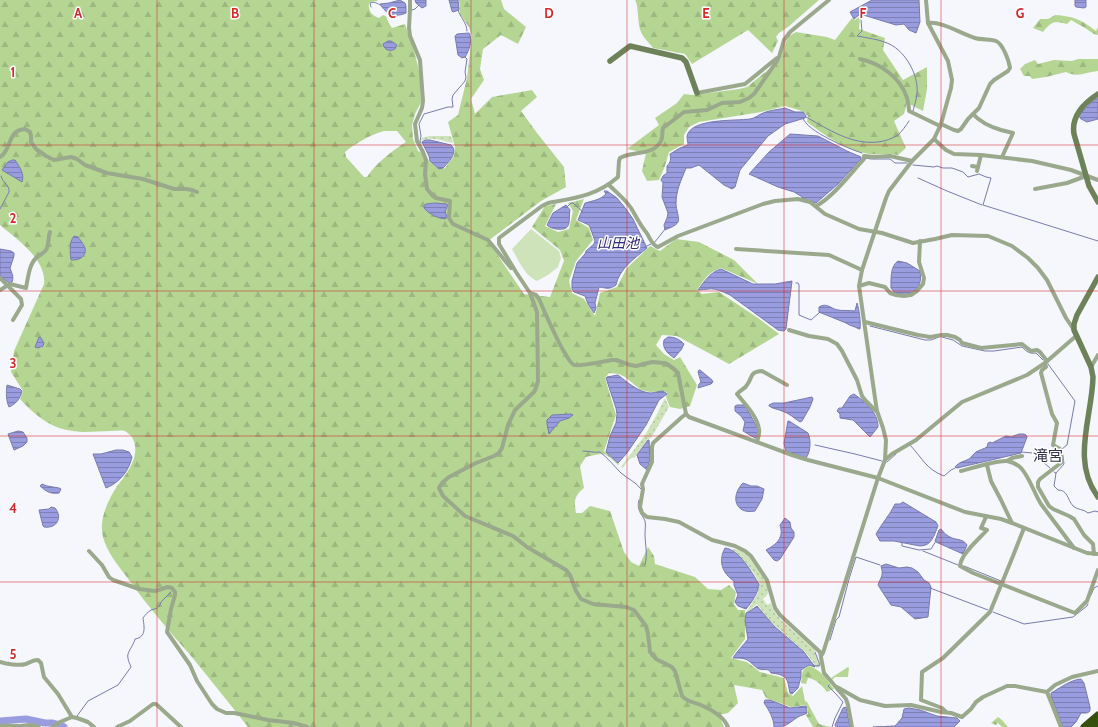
<svg xmlns="http://www.w3.org/2000/svg" width="1098" height="727" font-family="Cabin,'Noto Sans JP',sans-serif">
<style>
.grass{fill:url(#grass-dots)}
.forest{fill:url(#forest-firs);fill-rule:evenodd}
.garden{fill:#cee3ba}
.water{fill:url(#water-rules);stroke:#797bad}
.lines{fill:none;stroke-linecap:round;stroke-linejoin:round}
.stream{stroke:#797bad;stroke-width:1}
.river{stroke:#999cde;stroke-width:7}
.street{stroke:#9aa88c;stroke-width:4}
.secondary{stroke:#6e8259;stroke-width:5.5}
.highway{stroke:#354f0d;stroke-width:7}
.grid{fill:none;stroke:#d62828;stroke-width:1;stroke-opacity:0.55}
.labels{text-anchor:middle;dominant-baseline:central;stroke-width:3;stroke-linejoin:round;paint-order:stroke}
.water-label{font-size:14px;font-style:italic;fill:#302975;stroke:#fff}
.quarter-label{font-size:15px;fill:#32344e;stroke:#fff}
.grid-label{font-size:13px;text-anchor:middle;font-weight:bold;fill:#d62828;stroke:#fff;stroke-width:3;stroke-linejoin:round;paint-order:stroke}
</style>
<defs>
<pattern id="grass-dots" width="8" height="8" patternUnits="userSpaceOnUse"><rect width="8" height="8" fill="#cee3ba"/><path d="M2 2h.1M6 6h.1" fill="none" stroke="#b1c3a1" stroke-width="1.8" stroke-linecap="round"/></pattern>
<pattern id="forest-firs" width="22" height="20" patternUnits="userSpaceOnUse"><rect width="22" height="20" fill="#b5d693"/><path d="M5 1l3.5 6h-7zM16 11l3.5 6h-7z" fill="#9cb880"/></pattern>
<pattern id="water-rules" width="6" height="5" patternUnits="userSpaceOnUse"><rect width="6" height="5" fill="#999cde"/><path d="M0 2.5h6" fill="none" stroke="#7d80b5"/></pattern>
</defs>
<rect width="100%" height="100%" fill="#f6f6fd"/>
<g class="grass">
<path d="M430,136h21l2,7c-11,-2 -22,-7 -33,-2l2,-3z"/>
<path d="M665,398l4,9 -18,31 -3,1 -13,18c-6,1 -9,6 -12,11l-2,-1 24,-32 11,-19z"/>
<path d="M732,549c3,0 6,1 9,2 9,4 29,30 27,41 0,3 -3,5 -5,7l4,6 4,-2 2,7 8,10 34,30 -1,2 5,11 1,4 -3,1 -10,-14 -37,-33 -13,-17 -9,8 -1,-1 10,-16 3,-12c-8,-13 -16,-24 -28,-34z"/>
</g>
<g class="forest">
<path d="M0,0h378l-1,1 -6,1 -2,1c-1,8 3,13 10,15l4,-3 3,1 3,7 3,5 13,-4 10,30 5,21 1,27 -6,12 -3,11 1,14 5,12 5,2 7,9 9,7 6,-1 9,-12 1,-9 -7,-25 10,-7 9,-37 5,-42 -3,-9 -9,-13 -1,-14h42l3,9 22,18 -8,17 -17,-9 -18,14 -3,20 4,11 -13,19 4,15 17,-17 40,-7 5,7 -16,14 16,22 27,34 2,20 -25,14 -53,40 36,53 26,3 14,-36 -4,-11 -28,-23 13,-21 11,-2 -11,22 13,6 11,-3 4,-18 -5,-8 16,-4 -8,21 13,8 4,12 -17,21 -7,20 3,12 12,6 11,17 5,-23 17,-6 10,-19 23,-22 10,5 16,-12 23,3 35,18 24,24 -37,-16c-13,4 -17,12 -24,22l5,4 17,-2 39,26 21,16 -50,30 -52,-28 -15,-1 -6,10 8,9 10,6 6,-3 17,28 -7,21 -10,3 -10,-2 -4,-10 1,-4 -3,-2 -14,1 -9,-2 -16,-13 -6,-3 -10,-1 -4,5 11,37 -12,36 15,13 -1,1c-15,-14 -12,-12 -32,-8l-6,9 4,22c-10,8 -10,13 -8,25h6l8,-7 20,5 14,41 7,10 8,4 9,-19 6,9 1,8 40,13 13,12 13,1 8,-5 7,7 -2,12 4,6h7v29l-14,19 16,4 13,10 24,6 4,15 5,3 9,-10 3,15 2,1 12,22 11,3h-17l-7,-12 2,-1 -1,-5 1,-1 -2,-3 -15,2 -25,-9 -4,-8 -28,-5 4,18 -10,10 -9,2 5,12h-476c-19,-24 -38,-48 -57,-71 -23,-26 -45,-52 -65,-80 -9,-12 -19,-24 -23,-39 -4,-16 3,-32 11,-46 10,-15 29,-34 18,-54 -2,-2 -5,-5 -7,-6 -5,-1 -10,0 -15,0 -12,0 -25,2 -37,0 -23,-3 -37,-15 -53,-32l3,-8 -12,-19 3,-21 30,-67c2,-18 -14,-34 -27,-45 -5,-5 -12,-9 -17,-14zM397,131l9,11c-15,10 -29,20 -39,35h-3l-18,-20 -1,-5c9,-8 27,-18 39,-21 4,0 8,0 13,0z"/>
<path d="M635,0h184l-31,27 -9,6 -3,4 2,4 -6,12 -24,-23 -56,34 -7,-10 -32,-6c-4,-5 -10,-11 -12,-16 -4,-9 -2,-26 -6,-32z"/>
<path d="M1055,15c18,1 27,5 41,16l2,-4v8l-4,-1 -9,-6 -14,-8 -4,4c-14,-3 -15,-3 -24,8l-10,-4 7,-9h8z"/>
<path d="M860,16l-1,13 26,9 -2,12 20,30 24,-13v22l-4,22 -16,-8 -3,11 -10,7 12,27 -8,7c-9,-2 -18,0 -28,-1 -24,-3 -44,-18 -63,-32l1,-6 -6,-5 -17,-5 -24,6 -62,10 -10,5 -5,8v9l-15,8 -4,14 -6,14 -12,1 -5,-10 4,-18 -19,-4 32,-24 -4,-7 22,-15 7,-9 9,1 46,-6 8,-2 33,-27 4,-14 5,-10 7,-4 31,5 8,3 17,-22 3,2z"/>
<path d="M1078,59h20v12c-11,1 -21,7 -32,1l-20,5 -14,2 -2,-3h-6l-4,-7 5,-5 10,-4 3,4 16,-4 18,1z"/>
<path d="M809,666c13,4 17,13 25,23l-7,3c-4,-6 -11,-13 -19,-14l-2,6 -5,-1c2,-9 -1,-13 8,-17z"/>
<polygon points="848,667 849,668 848,677 835,677 832,680 831,678"/>
<polygon points="998,717 1002,720 1008,727 1002,727 998,723 996,725 991,723"/>
</g>
<path class="garden" d="M531,229l28,22 2,7 -3,9 -10,8 -11,6c-13,-6 -18,-20 -25,-32z"/>
<g class="water">
<path d="M400,0l5,3 1,3v7c-11,5 -20,1 -26,-9l9,-1z"/>
<polygon points="415,0 426,0 426,6 422,8 416,3"/>
<polygon points="449,0 458,0 459,10 453,12 452,11"/>
<polygon points="872,0 919,0 920,22 916,33 909,30 904,24 896,25 860,14 854,19 850,12"/>
<polygon points="1075,0 1086,0 1086,7 1084,8 1076,7 1075,6"/>
<path d="M469,33c4,7 0,18 -4,24l-3,1 -4,-3 -3,-19 2,-2z"/>
<path d="M388,41h3l6,4 -2,4c-5,3 -11,1 -12,-5z"/>
<path d="M1098,98v21l-11,3 -6,-3 -2,-3c6,-8 11,-13 19,-18z"/>
<path d="M785,108l10,4h8l3,4 -1,2 -20,6 -17,12 -28,34 -5,17 -3,2 -8,-4 -25,-20 -8,3h-5c-5,13 -10,22 -10,36 0,5 4,15 2,18 -2,4 -9,6 -13,8l-1,-5 3,-7 1,-5 -6,-16 1,-14 -2,-3 2,-4 4,-3v-7c4,-4 4,-7 3,-12l10,-6 8,-3c0,-2 -1,-6 -1,-9 4,-18 49,-15 63,-17 5,-1 7,-3 11,-5 8,-4 16,-4 24,-6z"/>
<polygon points="790,134 818,136 847,151 861,157 861,159 838,184 816,203 802,198 801,196 794,192 778,187 749,174 769,152"/>
<path d="M425,140h5l21,5c8,7 -3,18 -8,23l-4,1 -9,-8 -1,-5 -7,-14z"/>
<path d="M12,160h3c4,6 10,14 7,22l-20,-12 6,-8z"/>
<path d="M604,191h3l10,7 9,11 7,10 14,29c-12,10 -28,21 -31,37 -7,5 -9,3 -17,2l-4,16 1,5 -2,5 -6,-9 -3,-8 -11,-4 -2,-3v-8l5,-18 8,-9 1,-3 8,-7 1,-3 -4,-11 -2,-5 -11,-5 7,-17c7,-2 15,-3 21,-9z"/>
<path d="M435,203l11,1 2,1 -3,6 2,6 -2,2c-8,-1 -16,-5 -21,-11v-2l2,-2z"/>
<path d="M566,205l4,5c-2,11 3,21 -14,19 -4,-1 -6,-1 -9,-4l6,-12z"/>
<path d="M74,236l4,1c5,7 12,14 3,21 -4,2 -6,2 -10,2 -1,-8 -2,-18 3,-24z"/>
<path d="M0,249l11,2 3,2v3l-4,12c2,6 4,8 2,14l-3,1 -9,-7z"/>
<path d="M898,261l9,2 13,8c2,15 -2,18 -13,24l-12,-2 -4,-5c0,-8 -1,-22 7,-27z"/>
<path d="M721,269l32,15h22l17,-3 -6,48 -2,2 -6,-1 -48,-35c-7,-3 -14,-7 -21,-6 -4,0 -7,1 -11,1 6,-8 12,-18 23,-21z"/>
<path d="M857,303c2,6 4,19 3,26h-1c-5,-3 -9,-3 -13,-6l-27,-11v-5c8,-5 12,2 19,3 5,1 11,0 17,1z"/>
<polygon points="39,337 41,338 44,343 43,346 38,348 35,347"/>
<path d="M668,337c7,0 11,2 16,7l-3,6 -7,8c-7,-5 -12,-10 -10,-18z"/>
<polygon points="699,370 700,370 712,380 713,382 711,384 698,388 699,384 701,382 698,372"/>
<path d="M618,375c9,7 20,17 32,18 4,0 9,-2 13,-2l4,3 -8,6 -13,25 -19,28 -9,10 -12,-11 4,-16 6,-13 1,-9 -1,-6 -10,-30 1,-1z"/>
<path d="M7,385l13,4 2,2c-2,8 -6,13 -13,16 -3,-6 -3,-15 -2,-22z"/>
<path d="M854,394c11,8 24,18 24,33l-8,10 -17,-17 -13,-2v-4l-3,-3 2,-3h3l8,-12z"/>
<path d="M812,397l1,2 -3,8 -8,14 -2,1c-6,-4 -11,-9 -18,-11 -4,-2 -9,-2 -13,-5v-1l4,-2h11z"/>
<polygon points="737,405 744,405 746,407 758,429 757,438 755,438 743,431 745,422 741,416 735,411 735,406"/>
<polygon points="571,414 573,415 569,418 560,421 549,434 547,424 547,420 552,415"/>
<path d="M788,421h1l19,12c3,7 3,18 -2,25l-20,-7 -1,-3 -1,-5z"/>
<polygon points="18,431 23,432 27,438 27,442 23,446 14,450 8,434"/>
<path d="M1019,434h5l2,1 1,2 -6,16 -64,15 -2,-1c4,-5 8,-5 14,-8 2,-1 4,-5 7,-7 3,-2 8,-3 11,-5l1,-4 2,-1 2,1 14,-7 5,1z"/>
<polygon points="648,440 649,440 650,459 647,470 640,464 637,455"/>
<path d="M116,450h7l6,2 3,5c-3,14 -13,26 -26,31l-13,-34h8z"/>
<path d="M743,483l8,3h6l7,3 -2,10 -7,12c-20,4 -25,-15 -12,-28z"/>
<path d="M42,484l5,2 12,2 2,1 -2,4c-9,1 -12,-1 -19,-7z"/>
<path d="M903,502l33,20 2,4c-4,9 -6,20 -18,20l-26,-5h-14l-4,-7c6,-11 14,-19 19,-30h5z"/>
<path d="M51,507l4,1c8,9 2,21 -11,19l-1,-1 -4,-16 10,-1z"/>
<path d="M785,518l5,4 1,6 3,4v5l-14,22 -3,2 -3,-1 -8,-10c11,-6 18,-12 14,-25z"/>
<path d="M941,529c3,4 6,7 11,9 6,2 11,1 15,7l-4,9 -27,-12 -1,-1 4,-11z"/>
<path d="M725,548c14,1 27,25 34,36 -1,9 -7,18 -13,25l-8,-3 -3,-4 3,-7 -4,-10v-4c-12,-8 -16,-20 -9,-33z"/>
<path d="M886,564l13,4 8,-1 5,1 6,4 6,8 5,3 2,4 -3,30 -13,2 -14,-12 -10,-2 -13,-20c3,-9 6,-9 3,-19z"/>
<path d="M757,606l17,20 30,26 11,15 -6,-2 -5,3 -3,2v7l-3,11 -6,6 -2,-1c-1,-3 -1,-7 -2,-10 -2,-9 -11,-9 -17,-10l-2,-3c-4,-1 -6,0 -10,-1 -3,-1 -6,-5 -10,-8 -4,-3 -10,-3 -16,-3 4,-7 10,-12 15,-19l-3,-18 1,-8 4,-2z"/>
<path d="M1081,679l3,4 6,24c1,7 -4,6 -9,6l-5,9 -5,5h-8l-12,-31v-3c9,-5 19,-13 30,-14z"/>
<path d="M765,700h5l20,8 16,-2 1,2 -1,1 1,4c-3,2 -6,2 -9,4 -10,6 -10,10 -24,10 0,-8 -5,-17 -10,-24z"/>
<polygon points="846,707 850,727 836,727 835,725 843,708"/>
<polygon points="909,708 920,710 937,716 957,718 960,721 954,727 873,727 895,726 902,718 904,709"/>
</g>
<g class="lines">
<g class="stream">
<path d="M371,7l-1,-4c5,-2 7,1 11,2"/>
<polyline points="412,10 415,9 419,5"/>
<path d="M458,10c2,7 9,13 9,21"/>
<path d="M860,14l1,6 1,11 -5,5c10,2 21,3 30,7 16,6 29,27 30,44 1,8 -2,16 -4,24"/>
<path d="M806,117c22,12 45,28 72,25 7,-1 14,-3 20,-7 4,-4 8,-9 11,-14"/>
<path d="M803,118c3,13 46,31 59,35"/>
<polyline points="421,143 420,141 421,136 419,124 424,114 448,107 453,107 452,99 453,95 465,81 466,77 465,72 467,59 465,57"/>
<polyline points="865,158 871,159 890,159 895,163 907,163"/>
<polyline points="913,165 934,167 937,166 943,168 952,168 963,172 968,177 979,174 986,177 991,178 983,205 1098,241"/>
<polyline points="918,178 947,191 982,205"/>
<polyline points="567,207 571,203 573,203 583,212"/>
<path d="M0,209l9,-17c1,-7 -6,-8 -8,-16"/>
<polyline points="654,243 666,228"/>
<polyline points="645,247 651,244"/>
<polyline points="796,283 798,283 799,285 799,315 811,320 820,312"/>
<polyline points="870,326 925,340 931,340 939,337"/>
<path d="M942,337l11,3 9,6 23,5h9l28,-4c5,5 8,7 14,6l7,7"/>
<polyline points="1048,364 1075,401 1067,445 1062,449 1064,464 1056,473"/>
<polyline points="815,445 855,454 882,461"/>
<path d="M910,445c13,14 16,24 34,31l7,-6 4,-2"/>
<path d="M583,451c6,0 11,2 17,1 8,6 14,14 21,21 7,6 15,9 20,16"/>
<polyline points="1021,452 1033,453 1050,468"/>
<polyline points="887,462 896,454"/>
<path d="M1054,472l2,1 -2,13 4,4c10,0 9,9 15,16 4,4 11,3 15,7l7,-2 3,1"/>
<path d="M639,500c-3,11 3,13 6,21 1,4 0,8 0,13 0,11 3,19 0,31"/>
<polyline points="902,542 902,546 919,550 931,549 936,541"/>
<polyline points="923,551 958,565"/>
<polyline points="964,566 1001,581"/>
<polyline points="930,588 988,610"/>
<polyline points="1091,595 1094,588 1098,586"/>
<polyline points="993,612 1024,624 1073,617 1087,606 1088,604"/>
<polyline points="830,640 836,620 839,617 849,579 856,557 880,565"/>
<polyline points="813,665 816,666 820,665 815,652"/>
<polyline points="829,685 828,686 836,694 843,702 835,718 832,727"/>
<path d="M77,716l11,-15 30,-16 13,-18c-1,-3 -3,-6 -3,-9 -2,-5 6,-13 7,-19 12,-2 9,-13 8,-21 2,-3 5,-6 8,-8 6,-2 8,-1 10,-8l10,-10"/>
<polyline points="60,725 64,723"/>
</g>
<polyline class="river" points="0,721 26,719 45,723 53,723 60,725 64,727"/>
<g class="street">
<polyline points="410,0 410,9 409,28 410,36 420,60 423,101 422,108 415,124 417,141 423,152 426,160 425,174 427,189 433,196 436,198 450,201 449,218 453,224 488,240 511,268"/>
<path d="M928,23c13,-2 34,11 47,15 6,2 17,1 21,3 7,3 13,20 14,27l-2,3 -14,9 -4,4 -11,24 -11,11 -7,10 -3,2 -4,-1 -13,-6"/>
<path d="M860,59c20,4 41,19 47,39 1,4 2,9 2,13l31,15"/>
<polyline points="697,93 745,84 777,58"/>
<path d="M973,114c7,8 18,13 28,16 4,1 8,2 12,3l-11,24"/>
<polyline points="934,139 946,150 954,154 981,155 1032,161 1071,170 1098,180"/>
<path d="M0,157c12,-7 7,-27 25,-28l5,3 1,4v6l5,7 10,7 8,4 17,-3 6,2 8,6 22,8 36,6 31,10h12l6,1 5,2"/>
<polyline points="972,166 978,167"/>
<polyline points="977,171 981,155"/>
<path d="M609,185c8,8 16,14 22,23 5,8 9,17 15,24 4,5 5,13 12,15l20,-11 85,-32 12,-3 23,-2 12,3 15,12 34,15 23,4 31,10 22,-4 17,-4 36,1 24,10 16,12 10,10 9,12 19,38 8,12"/>
<polyline points="1035,189 1067,183 1086,176"/>
<path d="M816,206c17,-9 35,-33 48,-47v-3l10,1 16,-1 22,5"/>
<polyline points="736,249 829,255 862,270"/>
<polyline points="0,278 21,299 22,305 13,320"/>
<polyline points="859,286 869,283 885,287 890,293 896,295 904,296 911,295 917,291 923,284 924,278 919,262 920,241"/>
<path d="M0,290l10,-6 16,4c2,-10 3,-23 10,-30 3,-3 8,-5 10,-8 3,-4 2,-13 4,-18"/>
<path d="M530,293l6,2 3,4c5,11 26,62 35,66 5,2 31,-4 38,-5h4l14,5 6,1 16,-4 12,1 3,1 7,5 4,4 8,41 3,3 103,38 16,5 70,18 87,34 36,7 11,4 75,30 11,1"/>
<polyline points="865,322 918,335 930,337 942,335 947,335 955,337 960,340 962,343 981,348 1022,344 1031,351 1037,350 1040,352 1047,361"/>
<polyline points="789,330 809,336 828,339 837,344 842,351 857,380 862,396 865,400 876,411"/>
<polyline points="1045,363 1046,367 1042,370 1041,373 1052,414 1057,423 1053,445 1060,449 1062,462 1040,479 1038,482 1038,487 1049,506 1053,509 1069,516 1074,519 1084,535 1093,544 1094,554"/>
<polyline points="1091,367 1098,355"/>
<polyline points="686,414 682,417 653,443 652,447 652,462 642,484 643,489 640,507 642,513 647,517 665,519 679,522 712,540 735,546 745,551 751,556 767,580 775,608 780,615 820,652 824,673 846,699 848,705 852,727"/>
<path d="M757,442c1,-4 3,-9 2,-13 -2,-13 -14,-25 -22,-35 3,-4 8,-5 10,-9 6,-8 2,-13 15,-14l25,14"/>
<polyline points="886,459 892,454 916,440 962,402 1027,375 1045,363 1076,336"/>
<polyline points="1007,461 1012,458 1022,456"/>
<polyline points="987,465 991,481 1001,500 1012,523"/>
<path d="M961,471c12,-3 36,-11 46,-10 5,1 11,4 14,7 9,10 13,25 20,36l33,44"/>
<path d="M986,517l-5,11 6,2c-9,10 -26,24 -27,36l13,7 102,40 12,-12 11,-31"/>
<polyline points="89,551 102,565 109,577 113,580 139,589 155,591 168,587 172,588 175,592 175,595 171,609 167,632 190,665 197,681 212,704 217,709 226,713 234,713 249,716 268,720 294,723 307,727"/>
<polyline points="821,656 823,653 878,478 885,460 886,440 883,428 877,411 875,398 859,286 862,270 886,198 889,191 912,161 934,139 941,124 951,88 952,80 948,61 928,23 926,0"/>
<path d="M0,662c6,2 19,4 26,2 4,-2 7,-4 12,-4l3,3 3,14 14,17 14,23"/>
<polyline points="837,687 860,700 885,706 911,705 941,712 951,713 962,717 971,709 976,702 983,697 1007,686 1015,686 1047,692"/>
<polyline points="1047,692 1055,685 1072,677 1098,671"/>
<polyline points="1047,692 1061,727"/>
<polyline points="946,712 942,708 921,700 922,672 943,658 990,612 1013,556 1024,528"/>
<path d="M0,726c6,-1 11,0 17,0 8,0 15,-3 22,1"/>
<polyline points="52,727 60,722 72,717 77,718 88,722 94,727"/>
<polyline points="117,727 130,721 153,704 156,704 181,727"/>
<path d="M728,727c-4,-10 -16,-17 -25,-21 -7,-4 -15,-3 -21,-10l-7,-25 -3,-4 -16,-8 -6,-7 -2,-18 -2,-8 -12,-16 -8,-3 -33,-3 -12,-5 -5,-8 -6,-16 -4,-5 -39,-23 -14,-11 -48,-20 -22,-20 -4,-8 1,-2 3,-4 6,-5 27,-14 18,-7 5,-3 3,-5 6,-23 7,-15 19,-18 2,-4 2,-7 -1,-69 -7,-19 -14,-21 -17,-28v-6l43,-32 6,-3c27,-5 48,-7 70,-26l1,-16 1,-3c13,-8 32,-1 41,-17 2,-4 1,-9 2,-13l21,-16 23,-2 15,-7 18,-1 9,-4 5,-4 23,-33 2,-4 5,-17 6,-8 39,-32"/>
</g>
<g class="secondary">
<polyline points="610,61 630,46 682,58 686,62 697,93"/>
<path d="M1098,94c-14,9 -27,22 -24,40l15,52 9,16"/>
<path d="M1098,277l-21,38 -3,9v6l17,37 2,10c-1,41 -22,84 5,120"/>
</g>
<g class="highway">
<polyline points="1084,727 1098,715"/>
<polyline points="1093,727 1098,723"/>
</g>
</g>
<path class="grid" d="M157,0v727M314,0v727M471,0v727M627,0v727M784,0v727M941,0v727M0,145h1098M0,291h1098M0,436h1098M0,582h1098"/>
<g class="labels">
<g class="water-label">
<text x="618" y="243">山田池</text>
</g>
<g class="quarter-label">
<text x="1048" y="456">滝宮</text>
</g>
</g>
<g class="grid-label">
<text x="78" y="18">A</text>
<text x="235" y="18">B</text>
<text x="392" y="18">C</text>
<text x="549" y="18">D</text>
<text x="706" y="18">E</text>
<text x="863" y="18">F</text>
<text x="1020" y="18">G</text>
<text x="13" y="77">1</text>
<text x="13" y="223">2</text>
<text x="13" y="368">3</text>
<text x="13" y="513">4</text>
<text x="13" y="659">5</text>
</g>
</svg>
